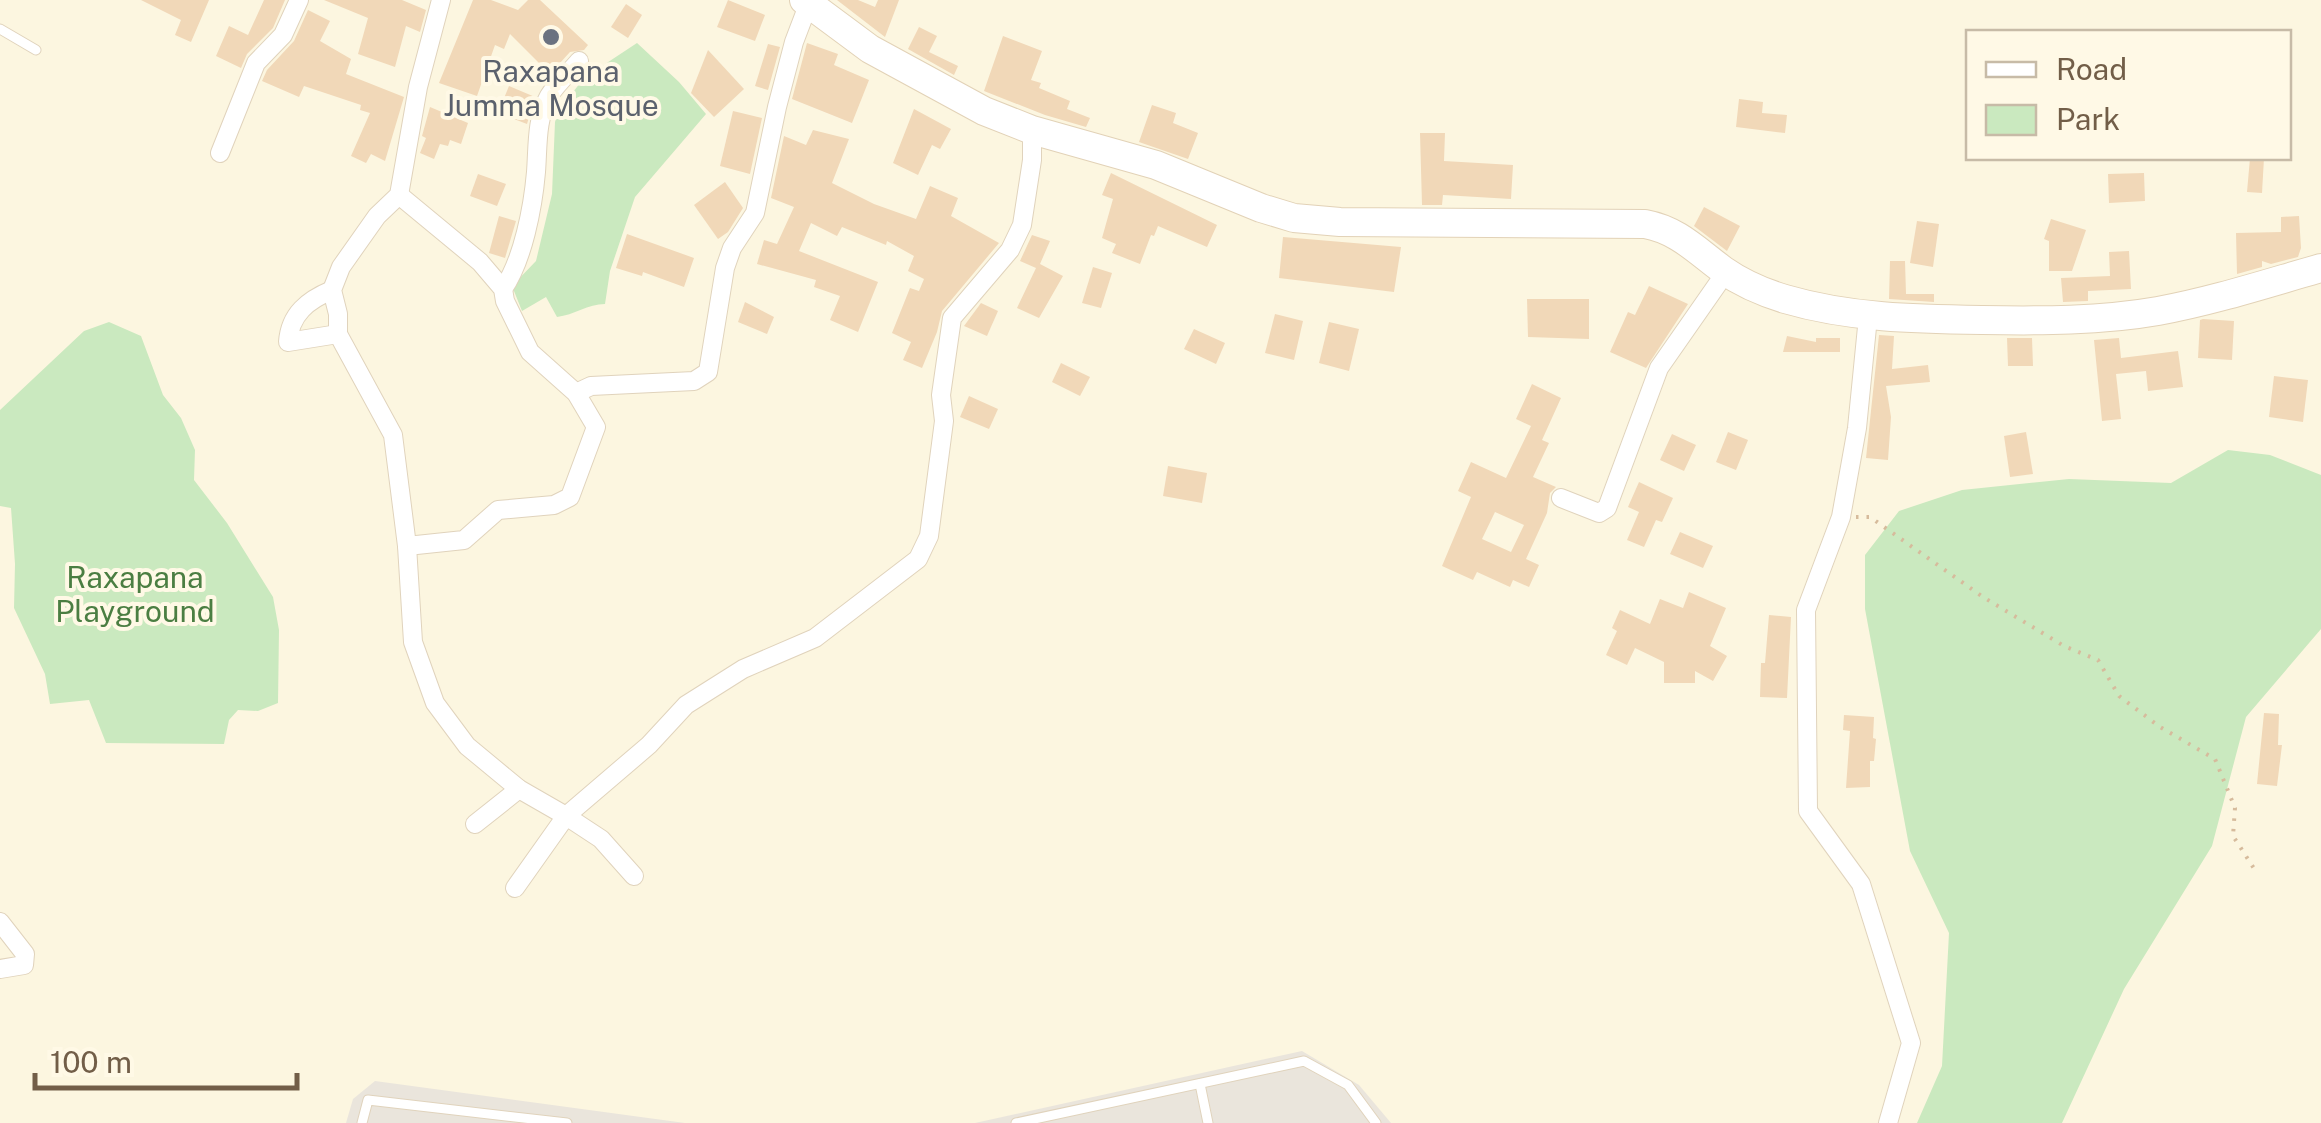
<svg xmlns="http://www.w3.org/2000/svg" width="2321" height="1123" font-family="'Public Sans',sans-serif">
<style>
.industrial{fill:#eae5dc}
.green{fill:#cae9bf}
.building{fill:#f1d8b8;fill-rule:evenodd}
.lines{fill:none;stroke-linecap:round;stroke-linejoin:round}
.lane-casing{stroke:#e0d3bc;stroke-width:11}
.street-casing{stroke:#e0d3bc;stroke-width:20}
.secondary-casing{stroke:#e2d2b7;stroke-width:30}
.path{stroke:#d6bb9c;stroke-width:4;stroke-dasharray:2.5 8;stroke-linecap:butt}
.lane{stroke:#fff;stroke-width:9}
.street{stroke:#fff;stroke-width:18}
.secondary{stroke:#fff;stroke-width:28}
.worship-dot{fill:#6b7280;stroke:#fff9e6;stroke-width:4}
.labels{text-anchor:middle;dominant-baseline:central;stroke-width:8;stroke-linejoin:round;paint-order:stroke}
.worship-label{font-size:30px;fill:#5b616d;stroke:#fff9e6}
.park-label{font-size:30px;fill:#4b7e42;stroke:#fff9e6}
</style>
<rect width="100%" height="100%" fill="#fcf6e0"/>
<g class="industrial">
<polygon points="1302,1051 1359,1085 1391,1123 975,1123"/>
<polygon points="375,1081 685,1123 346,1123 353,1099"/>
</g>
<g class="green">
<path d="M637,43l42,39 27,32 -71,83 -25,74 -5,33c-17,0 -31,11 -48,13l-11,-20 -24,14 -10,-25 24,-25 16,-67 3,-72 4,-12 25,-32z"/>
<polygon points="109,322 141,336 163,395 181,418 195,450 194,480 227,523 273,597 279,630 278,703 258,711 238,710 229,720 224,744 106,743 89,700 50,704 45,674 14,608 15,564 11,508 0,506 0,410 84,331"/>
<polygon points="2228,450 2270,455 2321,475 2321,629 2246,717 2212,846 2124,989 2062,1123 1917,1123 1942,1066 1949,933 1910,851 1865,609 1865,555 1899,511 1962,490 2069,479 2171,483"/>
</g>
<g class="building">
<polygon points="141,0 209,0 191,42 175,35 181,20"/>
<polygon points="264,0 285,0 273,28 247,54 241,68 216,56 229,26 248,35"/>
<polygon points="324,0 402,0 426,10 420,32 406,26 395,67 358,54 368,18"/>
<polygon points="473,0 491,0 518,10 528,0 540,0 588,45 584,50 570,52 550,74 510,34 504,49 495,45 477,96 439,83"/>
<polygon points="728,0 765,15 755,41 717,27"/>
<polygon points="837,0 858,0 875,7 878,0 899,0 885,37"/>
<polygon points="626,4 642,15 628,38 611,27"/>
<polygon points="308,10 330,21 320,41 351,59 346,74 404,97 385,161 371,154 366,163 351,156 370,113 360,110 361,105 304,86 299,97 262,81 267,70 294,41"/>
<polygon points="919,27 937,36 929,52 958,66 954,75 908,49"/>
<polygon points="1003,36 1042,51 1031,80 1041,83 1039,88 1070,101 1067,109 1090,118 1086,127 1045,115 984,91"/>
<polygon points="807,43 838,54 834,65 869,80 852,123 792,99"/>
<polygon points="768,44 780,47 768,90 755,86"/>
<polygon points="708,50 744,89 714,117 691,93"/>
<polygon points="509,86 535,97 527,124 498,113"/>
<polygon points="1739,99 1763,102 1762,113 1787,115 1785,133 1736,127"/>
<polygon points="1152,105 1176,113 1173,123 1198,133 1188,159 1139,142"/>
<polygon points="430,107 468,123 461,144 450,140 448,146 440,144 434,159 420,153 426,138 422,136"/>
<polygon points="914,109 951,129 940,149 932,145 918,175 893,163"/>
<polygon points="733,111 762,118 750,174 720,166"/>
<polygon points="813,130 849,139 832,183 874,204 916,219 930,186 958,198 951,216 999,243 942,311 937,332 922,368 903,360 911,342 892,333 910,288 919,291 924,279 908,271 914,256 887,241 886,245 842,227 837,236 811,223 799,251 878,282 858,332 830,320 840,296 814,287 816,280 757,264 764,240 777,244 794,207 771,198 784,136 806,145"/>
<polygon points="1420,133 1445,133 1444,161 1513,165 1511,199 1443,195 1442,205 1422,205"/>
<polygon points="2250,158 2264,158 2262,193 2247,192"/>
<polygon points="1111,173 1217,225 1207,247 1158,226 1154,236 1151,235 1140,264 1112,253 1116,244 1102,238 1113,199 1102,195"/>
<polygon points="2144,173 2145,201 2109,203 2108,174"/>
<polygon points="478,174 506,184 497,206 470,196"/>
<polygon points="725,182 743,208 728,232 718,239 694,205"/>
<polygon points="1704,207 1740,226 1727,251 1694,226"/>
<polygon points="499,216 516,221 505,258 489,253"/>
<polygon points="2299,216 2301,248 2298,257 2271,264 2262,261 2262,267 2237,274 2236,233 2281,232 2281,217"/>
<polygon points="2051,219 2086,230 2072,271 2049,271 2049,241 2044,239"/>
<polygon points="1917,221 1939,224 1933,267 1910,263"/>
<polygon points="627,234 694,258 684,287 643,272 642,276 616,268"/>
<polygon points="1032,235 1050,241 1040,264 1063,276 1039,318 1017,308 1036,268 1020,261"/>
<polygon points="1283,237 1401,247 1394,292 1279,278"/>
<polygon points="2129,251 2131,289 2088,291 2088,301 2063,302 2061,278 2110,276 2109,252"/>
<polygon points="1890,261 1905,261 1906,294 1934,294 1934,302 1889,299"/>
<polygon points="1093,267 1112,273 1101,308 1082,303"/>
<polygon points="1649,286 1688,304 1646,368 1610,352 1628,312 1635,315"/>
<polygon points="1527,299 1589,299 1589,339 1528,337"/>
<polygon points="745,302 774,317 767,334 738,322"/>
<polygon points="981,303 998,311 987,336 964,326"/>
<polygon points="1275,314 1303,321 1294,360 1265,353"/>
<polygon points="2203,319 2234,321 2232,360 2198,358 2200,320"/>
<polygon points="1329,322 1359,329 1349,371 1319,363"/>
<polygon points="1194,329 1225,343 1216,364 1184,349"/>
<polygon points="1879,335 1894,336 1892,369 1928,365 1930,382 1886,386 1891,417 1888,460 1866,458"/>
<polygon points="1787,336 1816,342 1816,338 1840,338 1840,352 1783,352"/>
<polygon points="2007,338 2032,338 2033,366 2008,366"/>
<polygon points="2119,338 2121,358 2178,351 2183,387 2148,391 2146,371 2116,374 2121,419 2102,421 2094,340"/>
<polygon points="1061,363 1090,377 1080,396 1052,382"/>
<polygon points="2274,376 2308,380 2303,422 2269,417"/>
<path d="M1532,384l29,14 -19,42 7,3 -16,34 23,10 -6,6 -3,20 -21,46 13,6 -10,22 -16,-7 -3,7 -33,-15 -4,8 -31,-14 29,-69 -13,-6 13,-29 35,16 25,-52 -15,-7zM1495,512l29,13 -13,27 -29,-13z"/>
<polygon points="969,396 998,409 989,429 960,417"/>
<polygon points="1728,432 1748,440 1736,470 1716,462"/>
<polygon points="2026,432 2033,474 2010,477 2004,436"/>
<polygon points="1672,434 1696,445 1684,471 1660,460"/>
<polygon points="1168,466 1207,473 1202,503 1163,496"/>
<polygon points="1639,482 1673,498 1662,522 1656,520 1644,547 1627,540 1639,512 1628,507"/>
<polygon points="1680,532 1713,546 1703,568 1670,554"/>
<polygon points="1689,592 1726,608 1710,646 1727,656 1713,681 1695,671 1695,683 1664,683 1664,662 1635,648 1627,665 1606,655 1617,631 1612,628 1620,610 1650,624 1660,599 1683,608"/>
<polygon points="1769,615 1791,617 1787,698 1760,697 1761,663 1765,663"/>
<polygon points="2264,713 2279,714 2278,745 2282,745 2277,786 2257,784"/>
<polygon points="1844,715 1874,717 1873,738 1876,739 1874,761 1870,761 1870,787 1846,788 1850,731 1843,730"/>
</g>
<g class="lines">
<g class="lane-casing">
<g id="lane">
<polyline points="0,29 36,50"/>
<polyline points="1200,1084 1208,1123"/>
<polyline points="362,1123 368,1100 567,1123"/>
<polyline points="1016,1123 1304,1061 1348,1085 1376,1123"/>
</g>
</g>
<g class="street-casing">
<g id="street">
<polyline points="441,0 418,87 399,195 377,216 341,267 332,290 338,314 338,334 393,435 407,546 413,642 435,703 467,746 519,789 566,816 649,745 686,705 743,669 815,638 918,559 929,536 944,421 941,395 952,318 1010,250 1022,225 1032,160 1032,130"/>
<polyline points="220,153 256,63 283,35 299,0"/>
<polyline points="399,195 480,262 503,289 505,301 530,352 576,393 596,427 570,497 554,505 498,510 464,540 407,546"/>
<path d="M503,289c20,-29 30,-82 33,-117 2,-26 0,-53 13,-76 8,-13 21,-24 30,-35"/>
<path d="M332,290c-24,10 -42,24 -44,52l50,-8"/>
<polyline points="1868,317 1857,428 1841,517 1806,610 1808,811 1861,884 1911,1043 1888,1123"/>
<polyline points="576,393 591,386 694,381 708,372 725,268 732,248 755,213 777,107 794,42 810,0"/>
<polyline points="1561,498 1599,513 1607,508 1659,368 1726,272"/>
<polyline points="475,824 519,789"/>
<polyline points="515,888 566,816 601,839 634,876"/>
<polyline points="0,922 25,954 24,965 0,969"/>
</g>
</g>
<g class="secondary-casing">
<path id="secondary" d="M804,0l66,49 114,62 48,19 124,35 105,43 33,10 46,4 305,2c33,6 52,27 78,46 20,14 39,22 62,29 65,19 130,20 197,21 58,1 119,1 176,-9 55,-10 110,-28 163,-43"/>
</g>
<polyline class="path" points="1856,517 1870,517 1983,597 2064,646 2098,660 2119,696 2160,727 2215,759 2235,808 2233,836 2255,870"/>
<use href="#lane" class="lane"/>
<use href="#street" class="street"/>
<use href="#secondary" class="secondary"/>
</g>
<circle class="worship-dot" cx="551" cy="37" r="10"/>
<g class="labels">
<g class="worship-label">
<text x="551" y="71">Raxapana<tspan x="551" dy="34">Jumma Mosque</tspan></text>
</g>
<g class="park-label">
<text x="135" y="577">Raxapana<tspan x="135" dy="34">Playground</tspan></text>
</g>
</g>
<rect x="1966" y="30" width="325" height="130" fill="#fff9e6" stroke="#c7bba7" stroke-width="2.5"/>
<rect x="1986" y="62" width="50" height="15" fill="#ffffff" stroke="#c7bba7" stroke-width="2.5"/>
<text x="2056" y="80" font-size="30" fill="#725e48">Road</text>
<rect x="1986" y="105" width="50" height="30" fill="#cae9bf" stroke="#c7bba7" stroke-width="2.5"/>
<text x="2056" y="130" font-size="30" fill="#725e48">Park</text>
<path d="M35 1073v15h262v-15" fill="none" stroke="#725e48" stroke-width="5"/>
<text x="50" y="1073" font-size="30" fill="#725e48" stroke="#fff9e6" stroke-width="8" paint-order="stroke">100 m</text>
</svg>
